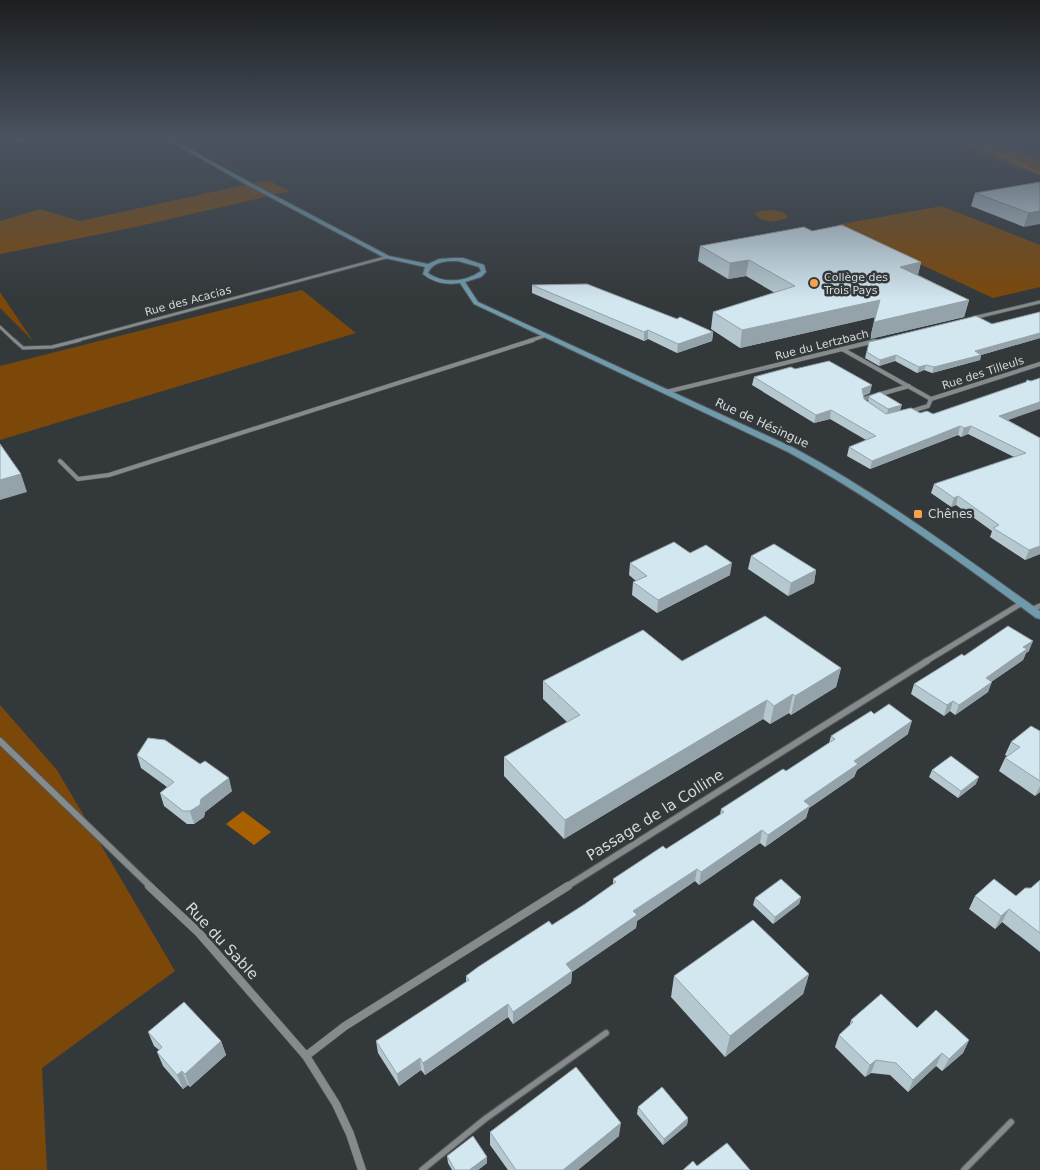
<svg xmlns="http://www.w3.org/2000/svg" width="1040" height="1170" font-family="'DejaVu Sans',sans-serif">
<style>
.green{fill:#7c480a}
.water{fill:#a96100}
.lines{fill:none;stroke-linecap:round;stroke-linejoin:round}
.stream{fill:#a96100;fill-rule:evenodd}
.lane-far2-casing{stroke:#535758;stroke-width:4}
.lane-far1-casing{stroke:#535758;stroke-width:4.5}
.lane-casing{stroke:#535758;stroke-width:8}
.street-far5-casing{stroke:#535758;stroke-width:3}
.street-far4-casing{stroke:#535758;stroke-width:4.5}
.street-far3-casing{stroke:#535758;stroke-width:5}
.street-far2-casing{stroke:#535758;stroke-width:7}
.street-far1-casing{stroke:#535758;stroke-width:8}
.street-casing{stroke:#535758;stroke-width:9}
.secondary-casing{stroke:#535758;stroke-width:2}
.lane-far2{stroke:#858a8d;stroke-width:2.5}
.lane-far1{stroke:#858a8d;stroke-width:3}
.lane{stroke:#858a8d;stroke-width:5.5}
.street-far5{stroke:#858a8d;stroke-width:2.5}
.street-far4{stroke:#858a8d;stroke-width:3}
.street-far3{stroke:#858a8d;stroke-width:4}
.street-far2{stroke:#858a8d;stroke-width:5}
.street-far1{stroke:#858a8d;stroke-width:6}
.street{stroke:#858a8d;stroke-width:8}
.secondary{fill:#6f9aac;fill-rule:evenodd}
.wall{fill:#b5c7cf}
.shaded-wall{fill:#94a2a9}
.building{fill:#d3e7f1;stroke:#94a2a9}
.poi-dot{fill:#f7a14a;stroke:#33383a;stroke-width:2}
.labels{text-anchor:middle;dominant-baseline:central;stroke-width:5;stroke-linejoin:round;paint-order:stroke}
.far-poi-label{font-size:11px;fill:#d6d9da;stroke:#33383a;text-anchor:start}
.far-street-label{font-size:11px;fill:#d6d9da;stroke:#33383a}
.street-label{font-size:12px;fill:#d6d9da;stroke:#33383a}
.poi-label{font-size:12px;fill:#d6d9da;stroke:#33383a;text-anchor:start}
.near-street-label{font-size:15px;fill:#d6d9da;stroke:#33383a}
</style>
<rect width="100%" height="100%" fill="#33383a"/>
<g class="green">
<polygon points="949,137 988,137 1040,161 1040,175 983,155"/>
<polygon points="268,180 290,191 131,228 0,254 0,221 40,209 80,221"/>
<polygon points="942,206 1040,245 1040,287 993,298 836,225"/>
<path d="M774,210l9,2 5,5c-9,6 -26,6 -33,-3l4,-3z"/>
<polygon points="302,290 356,333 0,440 0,366"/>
<polygon points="0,292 33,341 0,308"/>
<polygon points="0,705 57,770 175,971 42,1068 47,1170 0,1170"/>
</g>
<polygon class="water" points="243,811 271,832 254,845 226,824"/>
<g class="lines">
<polygon class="stream" points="963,137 967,137 1040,173 1040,175"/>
<g class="lane-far2-casing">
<g id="lane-far2">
<polyline points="0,327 15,341"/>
<polyline points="75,341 387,257"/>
</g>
</g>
<g class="lane-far1-casing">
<polyline id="lane-far1" points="14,340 23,348 52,347 80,340"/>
</g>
<g class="lane-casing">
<g id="lane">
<polyline points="422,1170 485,1119 606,1033"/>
<polyline points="964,1170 1011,1122"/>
</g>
</g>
<g class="street-far5-casing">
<g id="street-far5">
<polyline points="43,137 45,138"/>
<polyline points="8,138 14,137"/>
</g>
</g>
<g class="street-far4-casing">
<g id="street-far4">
<polyline points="973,318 1040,302"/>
<polyline points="529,341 544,336"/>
</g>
</g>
<g class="street-far3-casing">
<g id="street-far3">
<polyline points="842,349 931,399"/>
<polyline points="666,392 875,341"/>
<polyline points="864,404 863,399 909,386"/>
<polyline points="909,412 928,406 931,399 1040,364"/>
<polyline points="60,461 78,479 109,475 533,340"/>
</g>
</g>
<g class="street-far2-casing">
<g id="street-far2">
<polyline points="1031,610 1040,606"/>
<polyline points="925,662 1022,603"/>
</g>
</g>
<g class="street-far1-casing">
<g id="street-far1">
<polyline points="0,741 151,887"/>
<polyline points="566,887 927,661"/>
</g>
</g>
<g class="street-casing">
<g id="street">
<polyline points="149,886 199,933 306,1056 336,1104 350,1134 362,1170"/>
<polyline points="306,1056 345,1026 568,886"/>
</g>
</g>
<g class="secondary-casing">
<path id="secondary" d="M163,137h5l83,46 138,73 39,8 11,-5 14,-1h10l21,7 2,7 -5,5 -16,5 13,20 316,146c87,47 166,106 246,163v8l-4,-1c-80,-59 -160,-118 -248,-166l-314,-148 -14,-21c-14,2 -26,0 -37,-9l2,-7 -40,-9 -138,-73zM458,261l21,6 2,4c-15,11 -38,13 -53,2 5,-12 19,-12 30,-12z"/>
</g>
<use href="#lane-far2" class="lane-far2"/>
<use href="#lane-far1" class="lane-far1"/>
<use href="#lane" class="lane"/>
<use href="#street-far5" class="street-far5"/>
<use href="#street-far4" class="street-far4"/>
<use href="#street-far3" class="street-far3"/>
<use href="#street-far2" class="street-far2"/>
<use href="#street-far1" class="street-far1"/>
<use href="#street" class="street"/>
<use href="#secondary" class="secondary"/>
</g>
<g class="wall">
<polygon points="13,137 41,137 40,139 18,142 14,140"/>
<polygon points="1040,182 1024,227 971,206 975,193"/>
<polygon points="812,231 921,262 918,275 969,300 964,317 870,339 875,317 740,348 711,329 713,312 775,293 746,276 728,279 698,261 700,246"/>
<polygon points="532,285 677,319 713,332 712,341 677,353 648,339 644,341 532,293"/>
<polygon points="1040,312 1040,338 981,355 980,360 932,373 924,370 917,373 895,361 879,366 865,358 869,342 992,324"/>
<polygon points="795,369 870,393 863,396 864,399 868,402 869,396 900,410 920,413 1008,420 1040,438 1040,554 1025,560 990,537 992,531 956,505 951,507 931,493 934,484 1014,457 968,434 961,437 958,435 870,469 847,456 849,447 866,440 830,419 814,423 752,385 754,377"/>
<polygon points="690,553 730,575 657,613 632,595 633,582 636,581 629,575 630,563"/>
<polygon points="751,556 816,570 814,583 788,596 748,569"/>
<polygon points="1029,651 1026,653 1023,660 991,682 988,692 955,715 950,711 944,716 911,694 914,684 964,656"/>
<polygon points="682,661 841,668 836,687 791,715 789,713 770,724 763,719 564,839 504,776 504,757 567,722 543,699 543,681"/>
<polygon points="1040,731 1040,792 1035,796 999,771 1005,758 1007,756 1005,755 1011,742"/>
<polygon points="908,734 857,770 854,777 809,808 806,818 765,847 760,843 699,885 695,881 637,921 636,928 572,972 571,983 513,1024 508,1017 425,1075 421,1070 399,1086 378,1053 376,1041 466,982 466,976 552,925 585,904 613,885 613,879 666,849 720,815 721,809 786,771 829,743 831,736"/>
<polygon points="137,755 232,791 205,812 204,817 194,824 187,824 164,806 160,793 167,787 141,768"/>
<polygon points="932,770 976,784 958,798 929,777"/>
<polygon points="1040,880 1040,952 1002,922 995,929 969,909 975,896 1016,896 1031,888"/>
<polygon points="801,897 799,904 773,924 753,905 755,898"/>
<polygon points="809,974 803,994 725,1057 671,997 674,976"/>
<polygon points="851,1020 917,1028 969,1040 963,1053 942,1071 936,1066 908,1092 890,1075 871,1073 865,1077 835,1047 839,1035 849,1027"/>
<polygon points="148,1032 221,1041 226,1055 190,1087 188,1085 183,1089 163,1066 157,1052 159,1050 154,1046"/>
<polygon points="638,1107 688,1118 687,1125 663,1145 637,1114"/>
<polygon points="490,1132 619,1136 578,1170 508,1170 490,1145"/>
<polygon points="447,1156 487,1163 478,1170 452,1170 448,1163"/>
</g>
<g class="shaded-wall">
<polygon points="17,137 41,137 40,139 18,142"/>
<polygon points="1040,211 1040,224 1024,227 1029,213"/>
<polygon points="749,260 746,276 728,279 730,263"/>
<polygon points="921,262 917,278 900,267"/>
<polygon points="880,300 876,317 740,348 742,330"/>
<polygon points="969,300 964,317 870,339 874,322"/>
<polygon points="648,330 648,339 644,341 644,332"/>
<polygon points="713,332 712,341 677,353 678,344"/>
<polygon points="1040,333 1040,338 981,355 980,360 932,373 934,367 975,351"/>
<polygon points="896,355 895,361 879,366 880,360"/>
<polygon points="926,365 924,370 917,373 919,367"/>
<polygon points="872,385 870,393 860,397 862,389"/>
<polygon points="1040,402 1040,409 997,424 999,416"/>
<polygon points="902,405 900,411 887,415 888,409"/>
<polygon points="831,410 830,419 814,423 816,415"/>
<polygon points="960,426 958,435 870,469 872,461"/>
<polygon points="971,426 968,434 961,437 964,428"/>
<polygon points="21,474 27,492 0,500 0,480"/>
<polygon points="958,496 956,505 951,507 954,498"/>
<polygon points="1040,546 1040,554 1025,560 1029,550"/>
<polygon points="732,563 730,575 657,613 658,600"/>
<polygon points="816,570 814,583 788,596 791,583"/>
<polygon points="1033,641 1029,651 1026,653 1023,660 982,688 986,678 1023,647"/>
<polygon points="841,668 836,687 791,715 795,696"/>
<polygon points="992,682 988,692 955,715 959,705"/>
<polygon points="793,694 789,713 770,724 774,706"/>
<polygon points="767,700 763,719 564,839 565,820"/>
<polygon points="953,701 950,711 944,716 947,705"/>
<polygon points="912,721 908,734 857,770 854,777 809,808 806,818 765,847 768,835 804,801 854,761"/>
<polygon points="979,777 976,784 958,798 961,791"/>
<polygon points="229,778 232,791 205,812 204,817 194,824 190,811 201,799"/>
<polygon points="1040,786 1040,792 1035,796"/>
<polygon points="762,830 760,843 699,885 701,872"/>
<polygon points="697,869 695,881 637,921 636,928 572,972 571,983 513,1024 513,1012 566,964 633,911"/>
<polygon points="801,897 799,904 773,924 775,917"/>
<polygon points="1009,909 1002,922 995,929 1001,916"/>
<polygon points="809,974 803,994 725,1057 730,1036"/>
<polygon points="508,1004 508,1017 425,1075 423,1063"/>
<polygon points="969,1040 963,1053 942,1071 949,1059"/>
<polygon points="221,1041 226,1055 190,1087 185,1074"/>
<polygon points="942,1053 936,1066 908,1092 913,1080"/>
<polygon points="420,1058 421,1070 399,1086 397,1074"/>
<polygon points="876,1060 871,1073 865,1077 870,1065"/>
<polygon points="182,1071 188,1085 183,1089 177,1075"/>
<polygon points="688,1118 687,1125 663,1145 664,1139"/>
<polygon points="621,1123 619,1136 578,1170 563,1170"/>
<polygon points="487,1157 487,1163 478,1170 469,1170"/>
</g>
<g class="building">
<polygon points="1040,182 1040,211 1029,213 975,193"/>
<polygon points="842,225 921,262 900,267 969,300 874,322 880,300 742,330 713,312 795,286 749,260 730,263 700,246 804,227 812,231"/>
<polygon points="587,284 677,319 680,317 713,332 678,344 648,330 644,332 532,285"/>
<polygon points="1040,312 1040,333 975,351 981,355 934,367 926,365 919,367 896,355 880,360 867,352 869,342 976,316 992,324"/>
<polygon points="829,361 872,385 862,389 864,399 886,414 911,408 920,413 927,411 933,414 1026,382 1027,380 1031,381 1040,378 1040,402 999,416 1040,438 1040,546 1029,550 993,528 999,525 958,496 954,498 934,484 1026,453 971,426 964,428 960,426 872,461 849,447 876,436 831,410 816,415 754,377 791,367 795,369"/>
<polygon points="880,392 902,405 888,409 870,398 869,396"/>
<polygon points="0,444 21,474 0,480"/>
<polygon points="674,542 690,553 706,545 732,563 658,600 633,582 647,576 630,563"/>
<polygon points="774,544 816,570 791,583 751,556"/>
<polygon points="765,616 841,668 795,696 793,694 774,706 767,700 565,820 504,757 580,715 543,681 643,630 682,661"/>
<polygon points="1008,626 1033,641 1023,647 1027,649 986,678 992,682 959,705 953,701 947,705 914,684 962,654 964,656"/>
<polygon points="889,704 912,721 854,761 858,764 804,801 810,806 768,835 762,830 701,872 697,869 633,911 637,915 566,964 572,971 513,1012 508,1004 423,1063 420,1058 397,1074 376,1041 469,980 466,976 478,967 549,921 552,925 585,904 616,882 613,879 663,846 666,849 724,812 721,809 783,769 786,771 835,739 831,736 871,711 874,714"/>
<polygon points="1031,726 1040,731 1040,781 1005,758 1020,747 1011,742"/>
<polygon points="148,738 165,740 200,764 205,761 229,778 201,799 200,805 190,811 183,811 160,793 174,782 137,755"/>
<polygon points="951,756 979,777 961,791 932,770"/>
<polygon points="781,879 801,897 775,917 755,898"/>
<polygon points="994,879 1016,896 1025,888 1031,888 1040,880 1040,933 1009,909 1001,916 975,896"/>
<polygon points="753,920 809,974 730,1036 674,976"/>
<polygon points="881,994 917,1028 936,1010 969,1040 949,1059 942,1053 913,1080 896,1063 876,1060 870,1065 839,1035 853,1022 851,1020"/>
<polygon points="184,1002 221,1041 185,1074 182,1071 177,1075 157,1052 162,1047 148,1032"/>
<polygon points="576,1067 621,1123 563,1170 516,1170 490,1132"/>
<polygon points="662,1087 688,1118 664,1139 638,1107"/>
<polygon points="473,1136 487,1157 469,1170 455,1170 447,1156"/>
<polygon points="727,1143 750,1170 683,1170 693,1161 697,1166"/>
</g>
<linearGradient id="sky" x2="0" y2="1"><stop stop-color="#1c1f20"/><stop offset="0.46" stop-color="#4a5360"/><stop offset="1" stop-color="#4a5360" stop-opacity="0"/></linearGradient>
<rect width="1040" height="301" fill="url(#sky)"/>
<g class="poi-dot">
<circle cx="814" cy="283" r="5"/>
<rect x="913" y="509" width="10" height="10" rx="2.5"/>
</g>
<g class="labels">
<g class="far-poi-label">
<text x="824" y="277">Collège des<tspan x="824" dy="13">Trois Pays</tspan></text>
</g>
<g class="far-street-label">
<text transform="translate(188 301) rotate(-15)">Rue des Acacias</text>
<text transform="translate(822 345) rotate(-14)">Rue du Lertzbach</text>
<text transform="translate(983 373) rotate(-18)">Rue des Tilleuls</text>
</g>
<g class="street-label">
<text transform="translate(762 423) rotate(25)">Rue de Hésingue</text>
</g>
<g class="poi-label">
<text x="928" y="514">Chênes</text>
</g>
<g class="near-street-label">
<text transform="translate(655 815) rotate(-32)">Passage de la Colline</text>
<text transform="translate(222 941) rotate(47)">Rue du Sable</text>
</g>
</g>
</svg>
